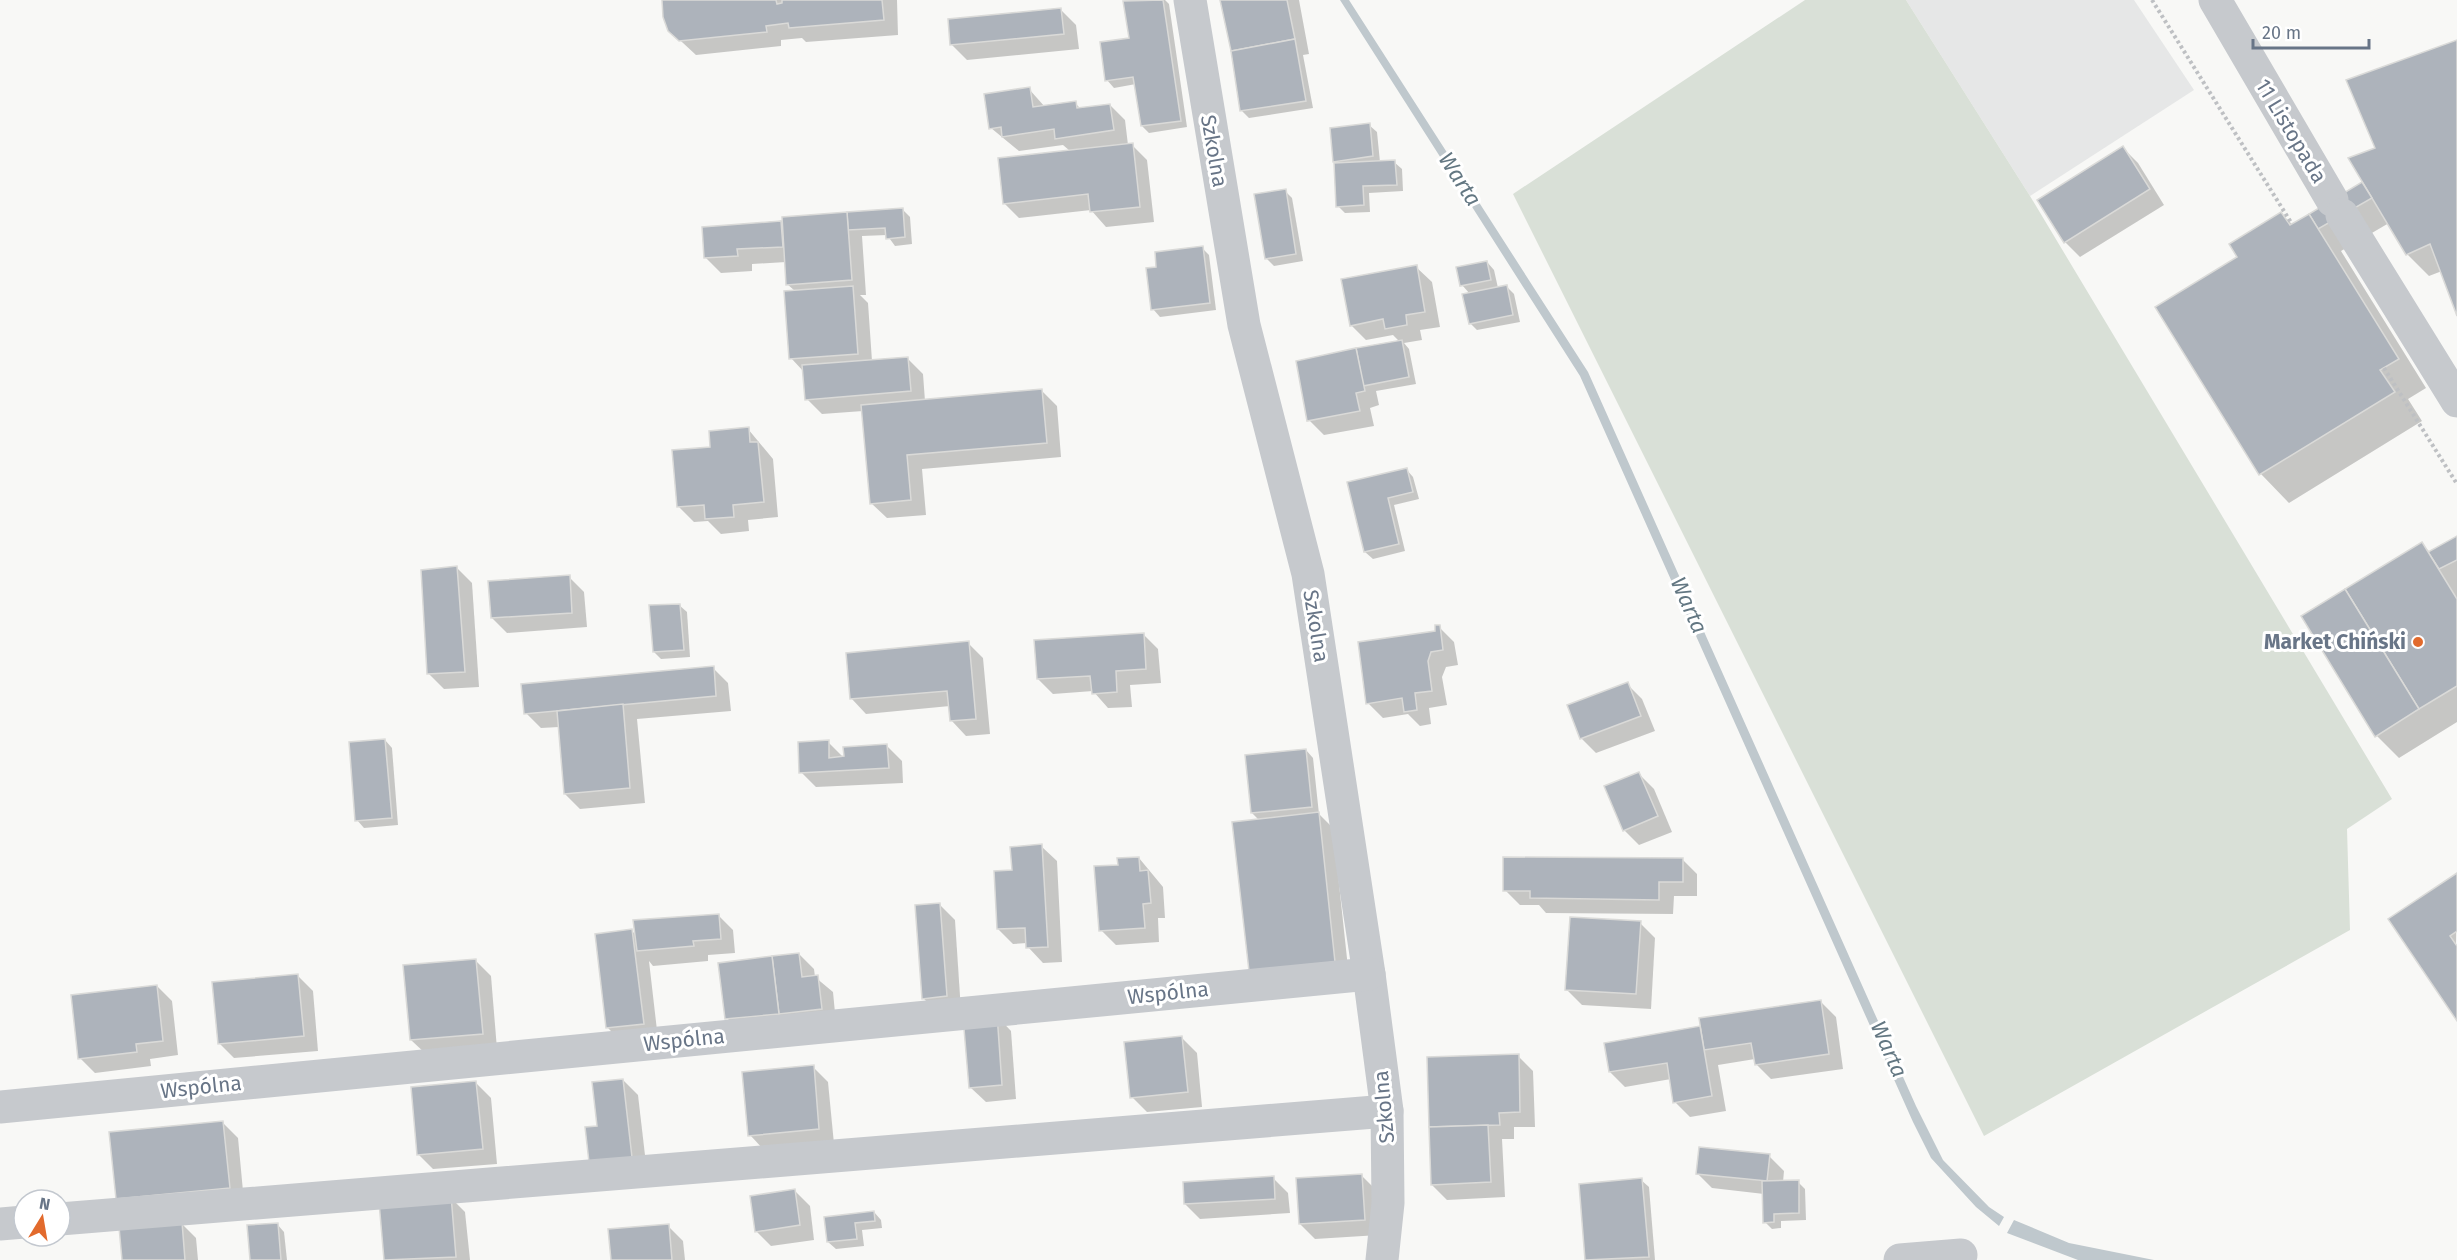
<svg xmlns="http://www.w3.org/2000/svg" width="2457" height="1260" font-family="'Fira Sans',sans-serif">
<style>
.built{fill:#e6e7e7}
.green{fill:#d9e0d7}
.water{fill:#bfc8cd}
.shadow{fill:#0003}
.building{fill:#adb3bb;stroke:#dadad8;stroke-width:1.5}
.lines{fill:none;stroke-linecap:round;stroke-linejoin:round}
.path{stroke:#bec0c3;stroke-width:4;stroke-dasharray:3 3;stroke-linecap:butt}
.minor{stroke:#c6c9cd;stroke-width:33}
.tertiary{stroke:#c6c9cd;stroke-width:33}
.poi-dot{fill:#e26a2c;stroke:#fff;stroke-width:2}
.labels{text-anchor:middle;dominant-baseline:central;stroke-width:6;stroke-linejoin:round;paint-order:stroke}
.street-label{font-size:21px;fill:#687587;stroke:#fff}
.poi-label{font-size:21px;font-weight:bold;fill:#687587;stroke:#fff;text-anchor:end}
.water-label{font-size:22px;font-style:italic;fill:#637782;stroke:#fff}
</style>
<rect width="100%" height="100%" fill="#f8f8f6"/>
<polygon class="built" points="1906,0 2134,0 2194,90 2030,196"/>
<polygon class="green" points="1805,0 1906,0 2030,196 2392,799 2347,829 2350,930 1984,1136 1513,194"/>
<g class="water">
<polygon points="1340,0 1349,0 1588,372 1916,1106 1943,1160 1989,1207 2004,1217 1999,1226 1976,1207 1931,1158 1913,1122 1580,376"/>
<polygon points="2014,1220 2069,1243 2154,1260 2078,1260 2007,1233"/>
</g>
<g class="shadow">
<polygon points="664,0 897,0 898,35 806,42 802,38 781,40 781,46 696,55 669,30"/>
<polygon points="1139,0 1165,0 1169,4 1187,127 1149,133 1142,126 1136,84 1114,88 1107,80 1131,39 1125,2"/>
<polygon points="1222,0 1299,0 1309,54 1303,55 1313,108 1249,118 1242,111"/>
<polygon points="1061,10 1076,25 1079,49 967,60 952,45"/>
<polygon points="2457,42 2457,312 2442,271 2429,276 2407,254 2389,223 2341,251 2426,388 2408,399 2422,421 2289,503 2261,474 2157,307 2239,257 2281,214 2293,225 2364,183 2377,148"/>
<polygon points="1029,89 1045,107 1075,103 1081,109 1110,105 1125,120 1128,145 1132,145 1147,160 1154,222 1106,227 1091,210 1019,218 1004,203 1070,151 1063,145 1019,151 991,128"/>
<polygon points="1369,125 1377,132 1380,162 1394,162 1402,169 1403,191 1369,193 1370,212 1345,213 1338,206 1338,165 1335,161"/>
<polygon points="2123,148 2138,163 2164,205 2080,257 2065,242"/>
<polygon points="1285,191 1292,198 1303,261 1274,266 1267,259"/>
<polygon points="902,209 910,217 912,244 895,246 887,235 862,236 866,295 860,295 868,303 872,361 908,359 923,374 925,401 1042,391 1057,406 1061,457 922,469 926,515 887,518 871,503 863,411 822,414 807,399 804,372 791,358 795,291 787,284 786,262 752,264 752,271 721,273 706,258 704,228"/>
<polygon points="1202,248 1209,255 1216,310 1160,317 1153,309 1158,268"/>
<polygon points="1487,262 1494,270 1498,288 1506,286 1514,294 1520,322 1477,330 1470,323 1470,294 1462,285"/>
<polygon points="1416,267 1432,282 1440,327 1420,330 1422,340 1404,343 1409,349 1416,384 1376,391 1379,405 1370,408 1374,426 1324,435 1309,420 1400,342 1393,335 1366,340 1351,325"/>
<polygon points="748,429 773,459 778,517 748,520 749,531 721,534 708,521 694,522 679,507 712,448"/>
<polygon points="1406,469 1413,477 1419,499 1394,505 1405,551 1373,559 1365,552 1349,483"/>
<polygon points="2457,538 2457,722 2399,758 2377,736 2421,544 2430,552"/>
<polygon points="457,568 472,583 479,687 444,689 429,674"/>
<polygon points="569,577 584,592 587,627 507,633 492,618"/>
<polygon points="679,605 687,612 690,657 661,659 654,652"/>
<polygon points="1439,627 1454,642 1458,665 1446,667 1442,677 1447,705 1429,708 1431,724 1420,726 1408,714 1383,718 1368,703 1437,633"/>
<polygon points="1143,634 1158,649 1161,683 1130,685 1132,707 1108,708 1093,691 1053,694 1038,679"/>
<polygon points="968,643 983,658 990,734 966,736 951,720 950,706 866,714 851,698"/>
<polygon points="713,668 728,683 731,711 637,719 645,803 580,809 565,794 559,727 541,728 526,713"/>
<polygon points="1627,684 1642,699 1655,731 1596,753 1581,738"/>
<polygon points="385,740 392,748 398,825 364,828 357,820"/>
<polygon points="828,742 845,759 887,746 902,761 903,783 816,787 801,772"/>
<polygon points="1306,750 1313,758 1319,814 1333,828 1349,977 1265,986 1259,820 1252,813"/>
<polygon points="1639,774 1654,789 1672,832 1639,845 1624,830"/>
<polygon points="1041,846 1057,861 1062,962 1043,963 1028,947 1027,943 1013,944 998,929 1013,872"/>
<polygon points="1139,858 1163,887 1165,918 1158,918 1159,942 1116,945 1101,930 1119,866"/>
<polygon points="1682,859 1697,874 1697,896 1674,896 1673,914 1546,913 1539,905 1520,905 1505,890"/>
<polygon points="2457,874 2456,944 2457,1018 2390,920"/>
<polygon points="940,905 955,920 961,1011 939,1013 923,998"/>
<polygon points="718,915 733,930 735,953 708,955 708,961 653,966 649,961 658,1039 623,1043 608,1028 632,931 637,936"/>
<polygon points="1640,923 1655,938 1651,1009 1582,1005 1567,990"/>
<polygon points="799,954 814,969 815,977 833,992 836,1023 742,1034 727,1018"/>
<polygon points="476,961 491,976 497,1049 427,1055 411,1040"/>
<polygon points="298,976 313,991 318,1051 234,1058 219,1043"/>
<polygon points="157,986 172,1001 178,1055 150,1059 151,1066 95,1073 80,1058"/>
<polygon points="1821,1002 1836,1017 1843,1069 1771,1079 1756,1064 1755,1059 1718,1065 1726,1111 1690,1117 1675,1102 1671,1079 1625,1087 1610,1072 1605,1044 1702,1027"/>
<polygon points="996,1015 1011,1031 1016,1099 986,1102 970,1087"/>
<polygon points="1182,1038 1197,1053 1202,1107 1147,1112 1132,1097"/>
<polygon points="1518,1056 1533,1071 1535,1127 1514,1127 1514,1139 1502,1139 1505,1197 1447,1200 1432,1185"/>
<polygon points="813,1067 828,1082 834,1144 765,1151 750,1135"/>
<polygon points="623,1080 638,1095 648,1181 598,1127"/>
<polygon points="476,1083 491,1098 497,1164 433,1169 418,1154"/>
<polygon points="223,1123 238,1138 244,1202 132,1214"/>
<polygon points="1769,1156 1784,1171 1783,1182 1798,1182 1805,1189 1806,1220 1781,1221 1781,1228 1772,1229 1765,1222 1764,1194 1712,1188 1697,1173"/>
<polygon points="1362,1176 1377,1191 1379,1235 1315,1239 1300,1224"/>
<polygon points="1273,1178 1288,1193 1290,1213 1200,1219 1185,1204"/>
<polygon points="1641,1180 1649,1187 1655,1260 1587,1260 1580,1185"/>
<polygon points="795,1191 810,1206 814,1240 771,1246 756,1231"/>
<polygon points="450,1197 465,1212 470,1260 386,1260 381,1204"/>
<polygon points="874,1212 881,1220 882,1228 862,1230 864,1246 836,1249 828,1242 826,1218"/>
<polygon points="181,1223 196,1238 198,1260 123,1260"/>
<polygon points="277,1224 284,1232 287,1260 252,1260"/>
<polygon points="668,1226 683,1241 685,1260 612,1260"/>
</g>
<g class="building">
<polygon points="662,0 776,0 777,4 782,3 782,0 882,0 884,20 789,28 788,23 766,26 767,32 679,41 668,31 663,17"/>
<polygon points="1163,0 1181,121 1141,126 1133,77 1105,81 1100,42 1129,38 1123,1"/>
<polygon points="1220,0 1287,0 1295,39 1231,51"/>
<polygon points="1061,8 1064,34 950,45 948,19"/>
<polygon points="1295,39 1306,101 1240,111 1231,51"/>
<polygon points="2457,40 2457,316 2430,244 2406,255 2348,158 2375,148 2346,80"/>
<polygon points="1030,87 1033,107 1076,101 1077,108 1110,104 1114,130 1055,139 1054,129 1002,137 1001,127 989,129 984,94"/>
<polygon points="1370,123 1373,156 1333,162 1330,128"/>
<polygon points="1133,143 1140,207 1090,212 1088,194 1003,204 998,158"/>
<polygon points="2123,146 2150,189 2064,243 2037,200"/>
<polygon points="1395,160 1397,185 1363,186 1364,205 1336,207 1334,163"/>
<polygon points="2362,182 2372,198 2318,229 2309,214"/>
<polygon points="1286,189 1296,254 1265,259 1254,194"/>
<polygon points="903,208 905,237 886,239 885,228 848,230 847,212"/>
<polygon points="847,212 852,280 786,285 782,217"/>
<polygon points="2281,212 2290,225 2309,214 2399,359 2380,370 2395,392 2259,475 2155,307 2237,257 2229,244"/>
<polygon points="781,221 783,247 737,249 738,256 704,258 702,227"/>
<polygon points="1203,246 1210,303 1151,310 1146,268 1156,267 1155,252"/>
<polygon points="1487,261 1491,280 1460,286 1456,267"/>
<polygon points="1417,265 1425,312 1406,315 1407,325 1385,329 1383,319 1350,326 1341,279"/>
<polygon points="1507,285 1513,315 1469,324 1462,294"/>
<polygon points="853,286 858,354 789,359 784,291"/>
<polygon points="1402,340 1409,377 1363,386 1356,348"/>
<polygon points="1356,348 1365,391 1356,393 1360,411 1307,421 1296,361"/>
<polygon points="908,357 911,391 805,400 802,365"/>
<polygon points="1042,389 1047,443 907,455 911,500 870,504 861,405"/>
<polygon points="749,427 750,442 758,442 764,502 733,505 734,517 705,519 704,505 677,507 672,450 710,447 709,431"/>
<polygon points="1407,468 1413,492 1388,498 1399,544 1364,552 1347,482"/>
<polygon points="2457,536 2457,560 2439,569 2428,552"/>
<polygon points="2422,542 2457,599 2457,686 2419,709 2345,589"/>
<polygon points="457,566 465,672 427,674 421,570"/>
<polygon points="570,575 572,613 491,618 488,581"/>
<polygon points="2345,589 2419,709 2375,737 2301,616"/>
<polygon points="680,604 684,650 653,652 649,605"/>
<polygon points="1435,625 1440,625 1443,650 1431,652 1428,661 1432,691 1415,693 1417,710 1404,712 1402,698 1366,704 1358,642 1435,631"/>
<polygon points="1144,633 1146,669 1116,671 1117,692 1092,694 1090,676 1037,679 1034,640"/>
<polygon points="969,641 976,719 950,721 947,691 850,699 846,653"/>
<polygon points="714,666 716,696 524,714 521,684"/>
<polygon points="1628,682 1641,716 1580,739 1567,705"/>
<polygon points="623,704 630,788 564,794 557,711"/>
<polygon points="385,739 392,818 355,821 349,742"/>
<polygon points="829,740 829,758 844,756 843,747 887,744 889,768 799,773 798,742"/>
<polygon points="1306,749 1312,807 1251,813 1245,755"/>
<polygon points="1639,772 1658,816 1623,831 1604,786"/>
<polygon points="1319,812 1335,962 1249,971 1232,822"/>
<polygon points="1042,844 1048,947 1026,948 1025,928 997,929 994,871 1012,870 1010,847"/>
<polygon points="1139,857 1140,871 1148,870 1151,903 1143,904 1145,928 1099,931 1094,866 1118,865 1117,858"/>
<polygon points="1503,857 1683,858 1683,882 1659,882 1659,900 1530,898 1530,891 1503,891"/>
<polygon points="2457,873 2457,931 2450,936 2457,946 2457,1021 2388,919"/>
<polygon points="940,903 947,996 922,999 915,905"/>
<polygon points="719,914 721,939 693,941 694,946 637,951 633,920"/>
<polygon points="1570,917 1641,921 1636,994 1565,990"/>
<polygon points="632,929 644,1024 606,1028 595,934"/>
<polygon points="799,953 802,977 818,975 822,1009 779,1014 772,956"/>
<polygon points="772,956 779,1014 725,1019 718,963"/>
<polygon points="476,959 483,1034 410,1040 403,965"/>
<polygon points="298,974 304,1036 218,1044 212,982"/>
<polygon points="157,985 163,1041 136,1044 137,1052 78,1059 71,995"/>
<polygon points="1821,1000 1829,1054 1755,1065 1751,1043 1704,1050 1699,1018"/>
<polygon points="997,1014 1002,1085 969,1088 963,1017"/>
<polygon points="1700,1026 1712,1096 1673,1103 1667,1063 1609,1072 1604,1043"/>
<polygon points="1182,1036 1188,1092 1130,1098 1124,1042"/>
<polygon points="1519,1054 1520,1112 1499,1113 1500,1125 1429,1127 1427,1057"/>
<polygon points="814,1065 819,1129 748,1136 742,1072"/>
<polygon points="623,1079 633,1166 590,1171 585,1127 597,1126 592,1082"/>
<polygon points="476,1081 483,1149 417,1155 411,1087"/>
<polygon points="223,1121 230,1188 116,1199 109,1132"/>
<polygon points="1488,1125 1491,1182 1431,1185 1429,1127"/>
<polygon points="1699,1147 1770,1154 1767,1181 1696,1174"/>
<polygon points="1362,1174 1365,1220 1299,1224 1296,1178"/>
<polygon points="1274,1176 1275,1199 1184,1204 1183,1182"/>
<polygon points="1642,1178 1649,1257 1585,1260 1579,1184"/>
<polygon points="1799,1180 1799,1213 1774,1214 1774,1222 1763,1223 1762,1181"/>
<polygon points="795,1189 800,1225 755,1232 750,1196"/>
<polygon points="451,1195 456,1257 384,1260 379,1202"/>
<polygon points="874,1211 875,1221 855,1223 857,1239 827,1242 824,1217"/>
<polygon points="182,1222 185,1260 122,1260 119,1227"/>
<polygon points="278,1223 281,1260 250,1260 247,1225"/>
<polygon points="669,1224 672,1260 611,1260 608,1229"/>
</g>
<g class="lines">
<g class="path">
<polyline points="2152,0 2292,224"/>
<polyline points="2384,368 2457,484"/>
</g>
<g class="minor">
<polyline points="1190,0 1244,325 1308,574 1369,974 1387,1111 1388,1203 1382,1260"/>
<polyline points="0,1107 1369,974"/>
<polyline points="60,1219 1387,1111"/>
<polyline points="0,1224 24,1222"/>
<polyline points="1900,1260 1961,1255"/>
</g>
<g class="tertiary">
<polyline points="2215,0 2332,200"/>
<polyline points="2342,215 2457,401"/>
</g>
</g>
<circle class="poi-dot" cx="2418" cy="642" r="6"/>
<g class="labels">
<g class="street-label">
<text transform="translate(2291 131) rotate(59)">11 Listopada</text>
<text transform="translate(1214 151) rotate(80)">Szkolna</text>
<text transform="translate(1316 626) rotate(81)">Szkolna</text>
<text transform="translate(1168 993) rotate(-6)">Wspólna</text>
<text transform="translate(684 1040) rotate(-6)">Wspólna</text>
<text transform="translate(201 1087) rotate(-6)">Wspólna</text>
<text transform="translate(1384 1107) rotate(-95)">Szkolna</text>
</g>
<g class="poi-label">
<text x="2406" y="642">Market Chiński</text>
</g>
<g class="water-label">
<text transform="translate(1460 179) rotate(57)">Warta</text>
<text transform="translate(1689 605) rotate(66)">Warta</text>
<text transform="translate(1889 1049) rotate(66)">Warta</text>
</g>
</g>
<g transform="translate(42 1218) rotate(11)"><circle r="28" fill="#ffffff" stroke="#c3c8cf" stroke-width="1.5"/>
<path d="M0-4.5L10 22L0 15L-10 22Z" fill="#e26a2c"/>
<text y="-9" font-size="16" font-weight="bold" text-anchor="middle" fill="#687587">N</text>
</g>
<path d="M2253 39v9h116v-9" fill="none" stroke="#687587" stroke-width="3"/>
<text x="2262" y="39" font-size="18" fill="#687587" stroke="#ffffff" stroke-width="4.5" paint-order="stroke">20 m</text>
</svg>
